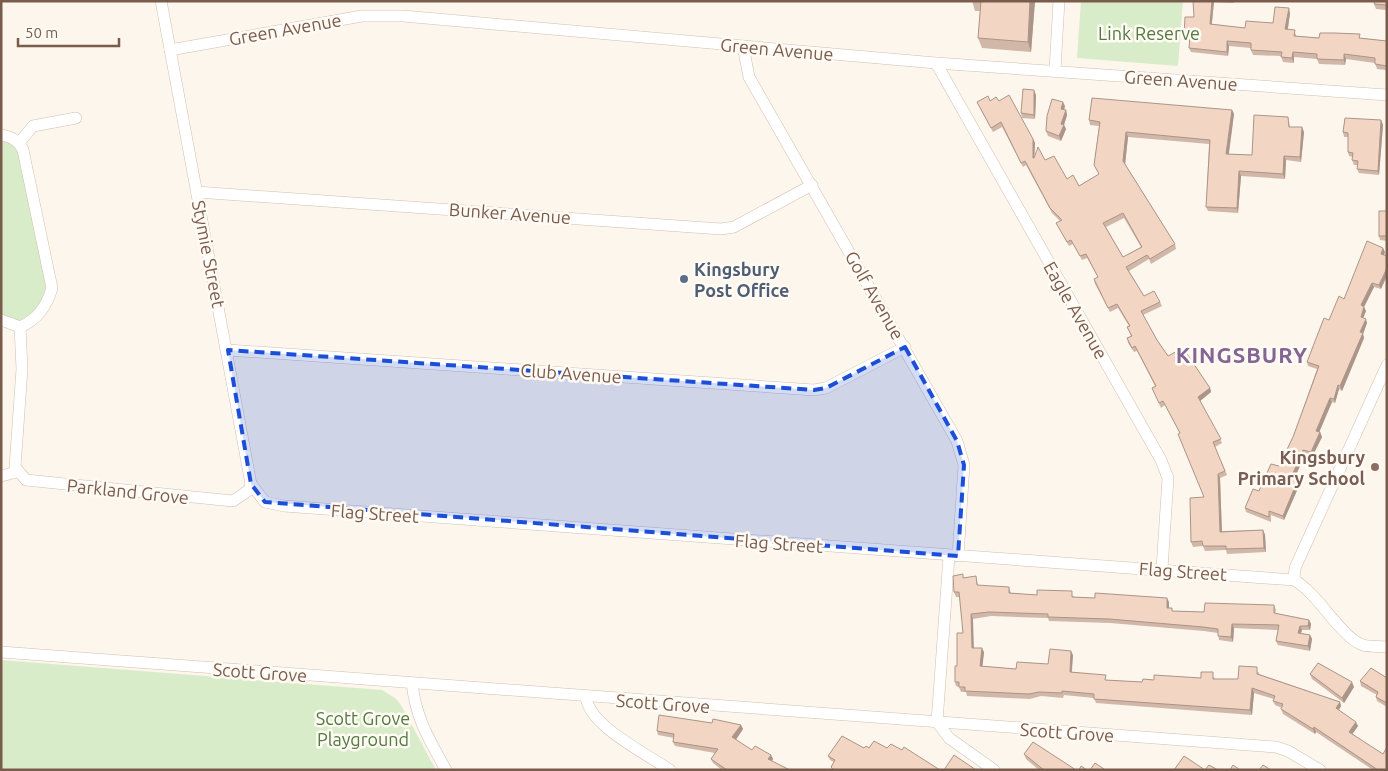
<svg xmlns="http://www.w3.org/2000/svg" width="1388" height="771" font-family="Ubuntu,sans-serif">
<style>
.green{fill:#d8ecc9}
.lines{fill:none;stroke-linecap:round;stroke-linejoin:round}
.street-casing{stroke:#d1beb0;stroke-width:12}
.street{stroke:#fff;stroke-width:11}
.wall{fill:#d1b7a8;fill-rule:evenodd}
.shaded-wall{fill:#aa9588}
.building{fill:#f3d5c3;stroke:#aa9588;fill-rule:evenodd}
.marked{fill:#1d4ed8;fill-opacity:0.2;stroke:#1d4ed8;stroke-width:4;stroke-dasharray:10 6;stroke-linejoin:round}
.service-dot{fill:#5c6f8a;stroke:#fffaf3;stroke-width:2}
.education-dot{fill:#8d6e63;stroke:#fffaf3;stroke-width:2}
.labels{text-anchor:middle;dominant-baseline:central;stroke-width:5;stroke-linejoin:round;paint-order:stroke}
.street-label{font-size:18px;fill:#7a5c4d;stroke:#fffaf3}
.park-label{font-size:18px;fill:#537a41;stroke:#fffaf3}
.service-label{font-size:18px;font-weight:bold;fill:#4e5e75;stroke:#fffaf3;text-anchor:start}
.education-label{font-size:18px;font-weight:bold;fill:#785e54;stroke:#fffaf3;text-anchor:end}
.district-label{font-size:22px;font-weight:bold;letter-spacing:1px;fill:#846695;stroke:#fffaf3}
</style>
<rect width="100%" height="100%" fill="#fdf6ec"/>
<g class="green">
<polygon points="1081,1 1183,1 1178,66 1077,58"/>
<polygon points="1,140 10,141 19,151 46,287 39,309 21,323 1,316"/>
<polygon points="1,660 382,690 395,698 401,705 436,770 1,770"/>
</g>
<g class="lines">
<g class="street-casing">
<g id="street">
<path d="M161,1l90,483 14,18 19,4 1010,74c25,14 47,58 69,65 7,2 16,1 24,2"/>
<polyline points="743,46 749,77 957,441 964,465 958,556"/>
<polyline points="170,50 362,16 403,16 936,63 1387,95"/>
<polyline points="936,63 1161,460 1168,478 1162,569"/>
<polyline points="1055,70 1059,1"/>
<path d="M1,135c11,2 17,5 22,15l29,138c-5,18 -15,32 -32,39l-19,-7"/>
<polyline points="19,143 33,126 76,118"/>
<polyline points="197,192 721,229 734,227 812,185"/>
<polyline points="20,327 22,369 15,467 26,480 233,501 249,490 251,484"/>
<polyline points="228,350 814,390 826,388 905,347"/>
<polyline points="1,476 17,472"/>
<polyline points="949,556 937,722 949,738 994,770"/>
<polyline points="1294,580 1295,568 1387,365"/>
<polyline points="1,652 1276,747 1288,751 1320,770"/>
<path d="M412,683c4,36 17,56 34,87"/>
<path d="M586,697c3,29 61,57 84,73"/>
</g>
</g>
<use href="#street" class="street"/>
</g>
<g class="wall">
<polygon points="972,1 1035,1 1031,52 982,48 978,38 980,11 975,11"/>
<polygon points="1193,1 1234,1 1234,3 1214,2 1212,24 1245,28 1273,23 1290,13 1288,29 1296,34 1296,36 1319,38 1361,38 1387,41 1387,70 1377,69 1375,63 1346,59 1345,65 1319,64 1317,59 1294,57 1294,63 1283,62 1281,56 1253,55 1251,50 1251,48 1229,46 1228,56 1191,52 1189,48 1189,41 1186,41 1184,36 1194,17"/>
<polygon points="1387,1 1387,10 1376,9 1374,4"/>
<polygon points="1036,95 1035,119 1022,118 1021,113"/>
<path d="M990,101h9l34,38 2,4 -1,15 11,2 22,19 12,7 20,-12 -5,-9 5,-39 -9,-1 -1,-5 143,-10 2,4 -5,40 23,1 36,-38 2,10 14,5 -3,30 -15,-2 -1,19 -44,-3 -3,37 -30,-2 -2,-4 3,-63 -81,-7 -3,27 50,80 1,5 -25,15 -2,-5 -20,12 15,25 16,6 2,4 -19,9 14,25 11,16 42,32 1,4 -11,9 22,42 -7,4 12,28 -7,3 2,53 41,-1 2,5 1,17 -39,2 -1,-4 -21,1 -2,-5 -10,1 -2,-5 13,-45 -24,-64 -15,-28 -4,3 -9,-20 3,-2 -18,-35 -3,1 -6,-9 -1,-5 4,-2 -4,-9 2,-1 -11,-18 -8,4 -15,-28 -1,-5 4,-2 -11,-19 -5,2 -9,-16 -4,2 -13,-23 4,-2 -8,-8 -26,-48 -3,2 -21,-40 -9,5 -14,-26 -2,-4zM1124,218l17,29 -18,10 -17,-30z"/>
<polygon points="1065,106 1064,110 1066,110 1067,115 1064,125 1066,129 1061,141 1048,136 1046,131"/>
<polygon points="1381,120 1383,125 1379,175 1359,173 1357,169 1357,165 1354,165 1352,160 1353,157 1349,156 1348,152 1348,137 1344,137 1343,132"/>
<polygon points="1387,211 1387,241 1380,240 1379,236"/>
<polygon points="1385,252 1384,255 1381,289 1374,287 1364,307 1366,311 1363,318 1367,323 1363,334 1364,338 1342,391 1339,389 1335,403 1332,402 1319,432 1320,432 1322,437 1312,457 1305,455 1294,480 1299,486 1284,520 1271,515 1271,522 1246,512 1245,508 1279,466 1293,437 1317,369 1308,366 1307,362 1329,320 1344,299"/>
<polygon points="976,576 978,586 1009,587 1011,593 1037,595 1074,596 1074,597 1169,602 1169,608 1173,611 1204,612 1274,605 1276,610 1275,614 1309,620 1311,624 1310,630 1302,630 1301,633 1310,635 1312,639 1310,651 1278,645 1276,641 1278,630 1234,628 1233,642 1219,640 1218,633 1204,631 1110,623 1049,621 1048,618 991,616 973,619 973,648 984,652 982,666 1016,669 1048,664 1073,655 1072,672 1107,680 1142,682 1154,680 1201,678 1214,677 1215,679 1238,679 1259,672 1259,674 1340,702 1341,706 1339,710 1358,726 1352,734 1387,770 1373,770 1316,732 1315,734 1283,714 1281,709 1282,708 1275,705 1273,701 1274,699 1254,693 1252,715 1096,703 1094,698 1064,695 1063,698 1041,696 1030,699 967,696 966,692 961,692 959,687 956,686 955,682 963,633 960,597 956,597 954,592 965,578"/>
<polygon points="1310,674 1354,687 1344,703 1312,679"/>
<polygon points="1387,678 1387,707 1377,701 1376,697 1377,695 1361,686 1360,681"/>
<polygon points="712,723 741,725 743,729 736,740 752,750 771,755 773,759 772,761 790,770 722,770 713,763 711,759 715,753 675,746 673,742 674,738 658,735 657,731"/>
<polygon points="864,748 887,748 902,750 940,770 832,770 831,767 834,762 830,760 828,756"/>
<polygon points="1024,754 1076,770 1039,770 1026,759"/>
</g>
<g class="shaded-wall">
<polygon points="1030,1 1035,1 1031,52 1028,42"/>
<polygon points="1212,1 1214,1 1211,29 1210,24"/>
<polygon points="1289,8 1290,13 1287,33 1285,29"/>
<polygon points="1227,41 1229,46 1228,56 1227,52"/>
<polygon points="1293,52 1294,57 1294,63 1292,58"/>
<polygon points="1344,54 1346,59 1345,65 1344,60"/>
<polygon points="1034,90 1036,95 1035,119 1034,115"/>
<polygon points="1063,102 1065,106 1063,114 1061,109"/>
<polygon points="1066,110 1067,115 1064,125 1066,129 1061,141 1059,136 1061,124"/>
<polygon points="1232,110 1234,114 1228,158 1226,154"/>
<polygon points="1381,120 1383,125 1379,175 1378,171"/>
<polygon points="1302,127 1304,132 1301,162 1300,157"/>
<polygon points="1126,132 1128,137 1125,165 1123,161"/>
<polygon points="1033,139 1035,143 1034,162 1033,158"/>
<polygon points="1284,156 1286,160 1285,179 1283,174"/>
<polygon points="1239,171 1241,176 1238,213 1237,208"/>
<polygon points="1383,248 1385,252 1383,258 1381,254"/>
<polygon points="1387,268 1387,276 1381,289 1379,285"/>
<polygon points="1372,283 1374,287 1364,307 1366,311 1362,321 1361,317 1361,305"/>
<polygon points="1366,319 1367,323 1363,334 1364,338 1342,391 1340,386 1360,332"/>
<polygon points="1338,385 1339,389 1335,403 1334,399"/>
<polygon points="1210,388 1211,392 1200,401 1198,397"/>
<polygon points="1330,398 1332,402 1318,435 1316,431"/>
<polygon points="1320,432 1322,437 1312,457 1311,452"/>
<polygon points="1303,450 1305,455 1292,483 1291,478"/>
<polygon points="1218,474 1220,478 1222,536 1220,532"/>
<polygon points="1297,482 1299,486 1284,520 1283,516"/>
<polygon points="1263,530 1265,535 1266,552 1264,548"/>
<polygon points="1167,598 1169,602 1169,613 1167,608"/>
<polygon points="971,614 973,619 974,652 972,648"/>
<polygon points="1309,620 1311,624 1310,630 1308,626"/>
<polygon points="1232,624 1234,628 1233,642 1231,637"/>
<polygon points="1300,626 1302,630 1300,637 1298,633"/>
<polygon points="1310,635 1312,639 1310,651 1308,646"/>
<polygon points="982,648 984,652 982,671 980,666"/>
<polygon points="1071,651 1073,655 1071,677 1070,672"/>
<polygon points="1352,682 1354,687 1344,703 1342,698"/>
<polygon points="1252,688 1254,693 1252,715 1250,710"/>
<polygon points="1340,702 1341,706 1337,713 1336,708"/>
<polygon points="1356,722 1358,726 1351,736 1349,732"/>
<polygon points="741,725 743,729 734,742 732,737"/>
<polygon points="1314,727 1316,732 1315,734 1313,729"/>
<polygon points="771,755 773,759 770,764 768,759"/>
</g>
<g class="building">
<polygon points="981,1 1030,1 1028,42 978,38"/>
<polygon points="1193,1 1212,1 1210,24 1245,28 1246,21 1273,23 1275,7 1289,8 1285,29 1295,30 1294,36 1319,38 1320,33 1334,33 1360,34 1359,38 1387,41 1387,66 1375,64 1375,58 1344,54 1344,60 1317,59 1317,54 1293,52 1292,58 1281,57 1282,52 1251,50 1251,43 1227,41 1227,52 1189,48 1190,37 1184,36 1185,17 1194,17"/>
<polygon points="1375,1 1387,1 1387,5 1374,4"/>
<polygon points="1023,89 1034,90 1034,115 1021,113"/>
<path d="M1009,95l24,44v19h1l4,-11 7,13 9,-4 13,23 6,-4 6,11 20,-12 -5,-9 6,-43 -11,-2 3,-22 140,12 -6,44 26,1 2,-40 34,2 1,10h13l-2,30 -16,-1 -1,18 -44,-3 -2,37 -31,-1 4,-67 -84,-8 -3,29 52,83 -25,15 -3,-4 -21,12 18,29 10,-5 6,11 -19,9 16,29 11,16 15,-8 27,40 -12,9 23,42 -8,3 12,29 -7,3 2,58 43,-2 1,18 -38,1v-3h-23l-1,-5 -11,1 -1,-44 14,-1 -26,-63 2,-1 -17,-32 -4,2 -7,-15 4,-2 -21,-40 -3,2 -5,-10 5,-2 -5,-9 3,-1 -13,-22 -9,4 -14,-29 4,-2 -12,-23 -6,2 -9,-16 -4,2 -11,-19 6,-3 -12,-12 -25,-47 -4,2 -20,-41 -10,6 -14,-26 11,-6 2,5 6,-4 3,4zM1123,213l19,34 -19,10 -20,-34z"/>
<polygon points="1052,99 1063,102 1061,109 1066,110 1061,124 1064,125 1059,136 1046,131 1047,116"/>
<polygon points="1345,118 1381,120 1378,171 1357,169 1358,161 1352,160 1353,153 1348,152 1348,133 1343,132"/>
<rect x="1379" y="211" width="8" height="25"/>
<polygon points="1367,241 1383,248 1381,254 1387,256 1387,268 1379,285 1372,283 1361,305 1364,307 1361,317 1366,319 1360,332 1363,333 1340,386 1338,385 1334,399 1330,398 1316,431 1320,432 1311,452 1303,450 1291,478 1297,482 1283,516 1269,511 1269,517 1245,508 1253,489 1259,491 1271,464 1279,466 1293,437 1319,366 1307,362 1324,318 1329,320 1339,296 1344,299"/>
<polygon points="963,574 963,578 976,576 977,585 1009,587 1009,593 1037,595 1037,590 1072,591 1072,597 1095,598 1095,593 1167,598 1167,608 1172,608 1172,611 1204,612 1205,603 1274,605 1274,613 1309,620 1308,626 1300,626 1298,633 1310,635 1308,646 1276,641 1279,625 1232,624 1231,637 1218,636 1218,629 1203,627 1109,619 1048,617 1048,614 989,612 971,614 972,648 982,648 980,666 1016,669 1017,662 1048,664 1050,649 1071,651 1070,672 1106,675 1105,680 1142,682 1143,679 1154,680 1154,675 1201,678 1201,672 1213,672 1213,679 1238,679 1239,666 1257,667 1257,674 1340,702 1336,708 1356,722 1349,732 1383,754 1387,747 1387,769 1386,770 1378,770 1314,727 1313,729 1281,709 1283,704 1273,701 1275,696 1252,688 1250,710 1094,699 1094,694 1062,691 1062,693 1039,692 1029,694 965,691 965,687 959,687 959,682 955,682 955,666 957,666 957,633 963,633 959,592 954,592 953,576"/>
<polygon points="1318,663 1352,682 1342,698 1310,674"/>
<polygon points="1371,668 1387,678 1387,702 1385,702 1376,697 1378,692 1360,681"/>
<polygon points="659,715 712,723 713,719 741,725 732,737 752,750 755,746 771,755 768,759 790,770 727,770 711,759 718,749 673,742 674,734 657,731"/>
<polygon points="842,736 864,748 866,746 869,748 874,741 887,748 891,744 902,750 904,747 940,770 832,770 833,769 831,767 835,760 828,756"/>
<polygon points="1033,742 1076,770 1044,770 1024,754"/>
<polygon points="954,755 976,770 944,770"/>
<polygon points="1184,756 1205,770 1209,765 1218,770 1174,770"/>
<polygon points="1095,763 1104,769 1104,770 1090,770"/>
<polygon points="1233,765 1240,770 1230,770"/>
<polygon points="1263,765 1271,770 1259,770"/>
<polygon points="1081,766 1087,770 1079,770"/>
</g>
<path class="marked" d="M905,347l52,94 7,24 -6,91 -693,-54 -14,-18 -23,-134 586,40 12,-2z"/>
<circle class="service-dot" cx="684" cy="279" r="5"/>
<circle class="education-dot" cx="1375" cy="467" r="5"/>
<g class="labels">
<g class="street-label">
<text transform="translate(285 29) rotate(-10)">Green Avenue</text>
<text transform="translate(777 49) rotate(5)">Green Avenue</text>
<text transform="translate(1181 80) rotate(4)">Green Avenue</text>
<text transform="translate(510 213) rotate(4)">Bunker Avenue</text>
<text transform="translate(209 254) rotate(79)">Stymie Street</text>
<text transform="translate(875 295) rotate(60)">Golf Avenue</text>
<text transform="translate(1076 310) rotate(60)">Eagle Avenue</text>
<text transform="translate(571 373) rotate(4)">Club Avenue</text>
<text transform="translate(128 491) rotate(6)">Parkland Grove</text>
<text transform="translate(375 513) rotate(4)">Flag Street</text>
<text transform="translate(779 543) rotate(4)">Flag Street</text>
<text transform="translate(1183 571) rotate(4)">Flag Street</text>
<text transform="translate(260 672) rotate(4)">Scott Grove</text>
<text transform="translate(663 703) rotate(4)">Scott Grove</text>
<text transform="translate(1067 732) rotate(4)">Scott Grove</text>
</g>
<g class="park-label">
<text x="1149" y="33">Link Reserve</text>
<text x="363" y="718">Scott Grove<tspan x="363" dy="21">Playground</tspan></text>
</g>
<g class="service-label">
<text x="694" y="269">Kingsbury<tspan x="694" dy="21">Post Office</tspan></text>
</g>
<g class="education-label">
<text x="1365" y="457">Kingsbury<tspan x="1365" dy="21">Primary School</tspan></text>
</g>
<g class="district-label">
<text x="1242" y="354">KINGSBURY</text>
</g>
</g>
<rect width="1388" height="771" fill="none" stroke="#7a5c4d" stroke-width="5"/>
<path d="M18 38v8h101v-8" fill="none" stroke="#7a5c4d" stroke-width="2.5"/>
<text x="25" y="38" font-size="15" fill="#7a5c4d" stroke="#fffaf3" stroke-width="4" paint-order="stroke">50 m</text>
</svg>
